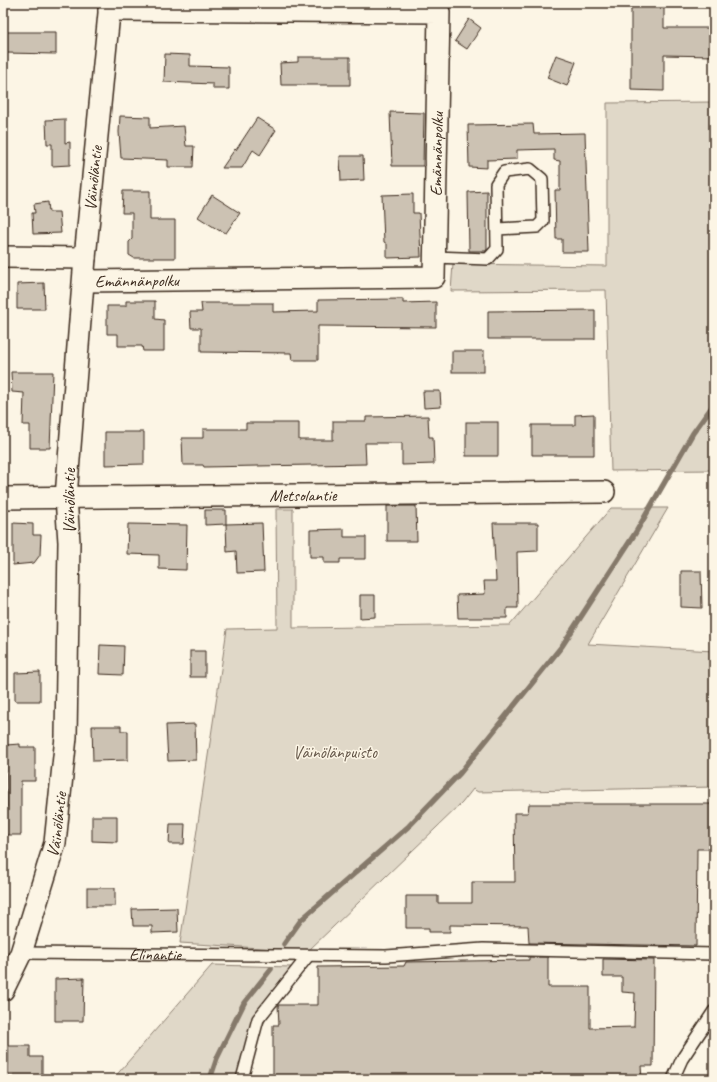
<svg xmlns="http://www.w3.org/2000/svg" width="717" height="1082" font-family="Caveat,sans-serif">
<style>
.green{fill:#e0d8c8;stroke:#8e8173}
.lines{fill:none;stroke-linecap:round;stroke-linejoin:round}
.stream{stroke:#85796b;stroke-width:5.5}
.building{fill:#ccc2b3;stroke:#3b2a1e}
.service-casing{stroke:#3b2a1e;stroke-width:14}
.minor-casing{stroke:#3b2a1e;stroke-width:24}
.service{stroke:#fcf5e5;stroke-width:11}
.minor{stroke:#fcf5e5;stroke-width:21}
.labels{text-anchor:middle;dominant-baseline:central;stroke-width:3;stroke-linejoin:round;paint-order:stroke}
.street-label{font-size:17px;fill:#3b2a1e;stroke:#fcf5e5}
.park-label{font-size:17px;fill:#645648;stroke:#fcf5e5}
</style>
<rect width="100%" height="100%" fill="#fcf5e5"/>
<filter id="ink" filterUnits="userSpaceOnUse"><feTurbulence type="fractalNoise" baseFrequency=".025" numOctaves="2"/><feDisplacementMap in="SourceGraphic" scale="8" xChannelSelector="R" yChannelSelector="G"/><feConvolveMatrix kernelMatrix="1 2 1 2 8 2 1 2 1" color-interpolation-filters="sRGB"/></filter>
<g filter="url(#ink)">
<g class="green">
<polygon points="714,102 714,470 611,471 606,290 451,291 453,264 607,266 607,103"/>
<polygon points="611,508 668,508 588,644 714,651 714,787 478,792 473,789 462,803 308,951 180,943 227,629 277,628 276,509 293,509 293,628 510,625"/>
<polygon points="212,965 291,967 237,1079 113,1079"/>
</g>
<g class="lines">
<g class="stream">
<polyline points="284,944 301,920 409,826 460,773 562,646 636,532 693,433 714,404"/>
<polyline points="210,1079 217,1058 244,1003 271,969"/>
</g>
</g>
<g class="building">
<polygon points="631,3 664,3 664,28 714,28 714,56 664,55 664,91 631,90"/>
<polygon points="469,19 481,28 467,49 455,41"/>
<polygon points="6,32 56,32 56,54 6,53"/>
<polygon points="165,54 190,55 190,66 229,67 229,89 213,89 213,84 164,82"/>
<polygon points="556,55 576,62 567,86 547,78"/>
<polygon points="298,57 350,57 350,85 281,85 280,63 298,62"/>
<polygon points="390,112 424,113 423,166 392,166"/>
<polygon points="120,116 150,117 150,128 184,126 186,146 194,146 193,167 168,167 168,160 121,158 119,132"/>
<polygon points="257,118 276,130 260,155 253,150 242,168 222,168 235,149 236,150"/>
<polygon points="65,119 65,143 70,142 70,165 52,166 52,144 47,144 46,120"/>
<polygon points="533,124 534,134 585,133 589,252 562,252 562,239 556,239 555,190 560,190 560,161 554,160 554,149 517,150 517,159 487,160 487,168 469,167 468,125"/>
<polygon points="340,156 363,156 364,180 341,181"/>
<polygon points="123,191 150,191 150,220 175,220 175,258 134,258 129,255 129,242 132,239 132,213 122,213"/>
<polygon points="487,191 487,249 486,251 469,251 468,192"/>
<polygon points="413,194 413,213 419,213 421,257 387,258 387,244 384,242 382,195"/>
<polygon points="212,195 240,213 226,233 220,230 220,231 198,217"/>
<polygon points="48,202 49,212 59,212 61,233 33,234 32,213 35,213 34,204"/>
<polygon points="44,283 45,309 17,309 17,284"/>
<polygon points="403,299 403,303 436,302 436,327 318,326 318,360 292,360 291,353 201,352 201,328 191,328 190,312 202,312 201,303 273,303 273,312 318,311 318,300"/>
<polygon points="126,301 155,301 155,319 164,320 164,351 143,351 142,346 118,346 118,334 107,334 107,306 126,306"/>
<polygon points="595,310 595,339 488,339 488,311"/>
<rect x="452" y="351" width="32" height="21"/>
<polygon points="11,372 53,372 50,448 30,448 30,425 23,425 24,393 12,392"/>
<polygon points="423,391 440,391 441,407 424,408"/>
<polygon points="594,414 594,455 532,455 532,425 575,425 575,415"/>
<polygon points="428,416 429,437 433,437 434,464 402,465 402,443 365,443 366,464 204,467 203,465 183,465 182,438 203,438 203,429 246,429 246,423 299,423 299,440 333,440 333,421 366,421 366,417"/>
<rect x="466" y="422" width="32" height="34"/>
<polygon points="105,432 144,432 144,464 105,465"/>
<polygon points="387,506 416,506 417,541 387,541"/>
<polygon points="205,510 226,510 226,524 205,525"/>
<polygon points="13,523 33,524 33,535 41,535 40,555 34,563 13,565"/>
<polygon points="262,523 264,572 237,573 236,551 227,552 226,524"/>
<polygon points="493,523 538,523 538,551 517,552 518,608 507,608 507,618 458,618 457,595 485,594 484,581 496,581"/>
<polygon points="128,524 187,525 186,570 159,569 159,555 127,554"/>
<polygon points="344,529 344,537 366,537 366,559 340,559 340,563 324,563 324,557 310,557 310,530"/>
<polygon points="681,571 701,571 702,608 681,607"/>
<polygon points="360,595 375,595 375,617 360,618"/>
<polygon points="100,645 124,646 123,675 99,674"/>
<rect x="190" y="651" width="15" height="26"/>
<polygon points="40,672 40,701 15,701 15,673"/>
<polygon points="195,724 196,760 168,761 166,725"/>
<polygon points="92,726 121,726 121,731 128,731 128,760 93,761"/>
<polygon points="20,744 20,747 35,747 35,781 21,781 21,835 3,835 3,807 7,807 6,745"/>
<polygon points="529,804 714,804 714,849 697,849 696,946 529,943 528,926 450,925 450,932 429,932 429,928 406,928 406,896 438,896 438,903 472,903 472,882 515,882 514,813 528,813"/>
<polygon points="92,816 117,816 117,842 92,841"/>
<polygon points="170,824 185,824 184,844 169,844"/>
<rect x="87" y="888" width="28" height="18"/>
<polygon points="177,908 178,932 152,933 152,926 133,926 132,909"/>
<polygon points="529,957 548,957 548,987 590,987 590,1028 634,1027 635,993 622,992 622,977 603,977 603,959 654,960 653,1066 641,1066 642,1079 273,1079 273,1025 279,1025 278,1005 318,1005 318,967 404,966 406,962 529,960"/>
<polygon points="84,978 83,1021 55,1021 55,979"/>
<polygon points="8,1046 30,1046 30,1057 42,1057 42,1079 13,1079 13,1076 8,1076"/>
</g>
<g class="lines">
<g class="service-casing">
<g id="service">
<polyline points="434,257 488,259 497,249 496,184 504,172 530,169 542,179 543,221 537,227 497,229"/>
<path id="s1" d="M21,953l365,3 97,-7 231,5"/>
<polyline points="242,1079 258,1019 308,956"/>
<polyline points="673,1079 682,1059 714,1011"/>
</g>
</g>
<g class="minor-casing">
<g id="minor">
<polyline points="3,257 85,258"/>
<path id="s2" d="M85,281l349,-4 5,-265 -330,-2"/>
<path id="s3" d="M3,498l601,-6"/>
<path id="s4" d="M3,990l18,-37 34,-110 11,-106 3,-195 -3,-45 19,-239 25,-255"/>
</g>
</g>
<use href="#service" class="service"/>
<use href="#minor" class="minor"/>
</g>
</g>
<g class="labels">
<g class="street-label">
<text stroke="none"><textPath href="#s2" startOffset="472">Emännänpolku</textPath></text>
<text stroke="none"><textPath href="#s4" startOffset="823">Väinöläntie</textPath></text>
<text stroke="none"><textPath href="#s2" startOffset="52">Emännänpolku</textPath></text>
<text stroke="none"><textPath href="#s3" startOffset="300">Metsolantie</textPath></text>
<text transform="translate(69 501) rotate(-90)">Väinöläntie</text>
<text stroke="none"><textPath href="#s4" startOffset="175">Väinöläntie</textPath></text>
<text stroke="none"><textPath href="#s1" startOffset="134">Elinantie</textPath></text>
</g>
<g class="park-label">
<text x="335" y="752">Väinölänpuisto</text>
</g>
</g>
<rect width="717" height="1082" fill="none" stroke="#fcf5e5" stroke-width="16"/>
<rect x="8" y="8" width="701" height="1066" fill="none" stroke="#3b2a1e" stroke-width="1.5" filter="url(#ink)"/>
</svg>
